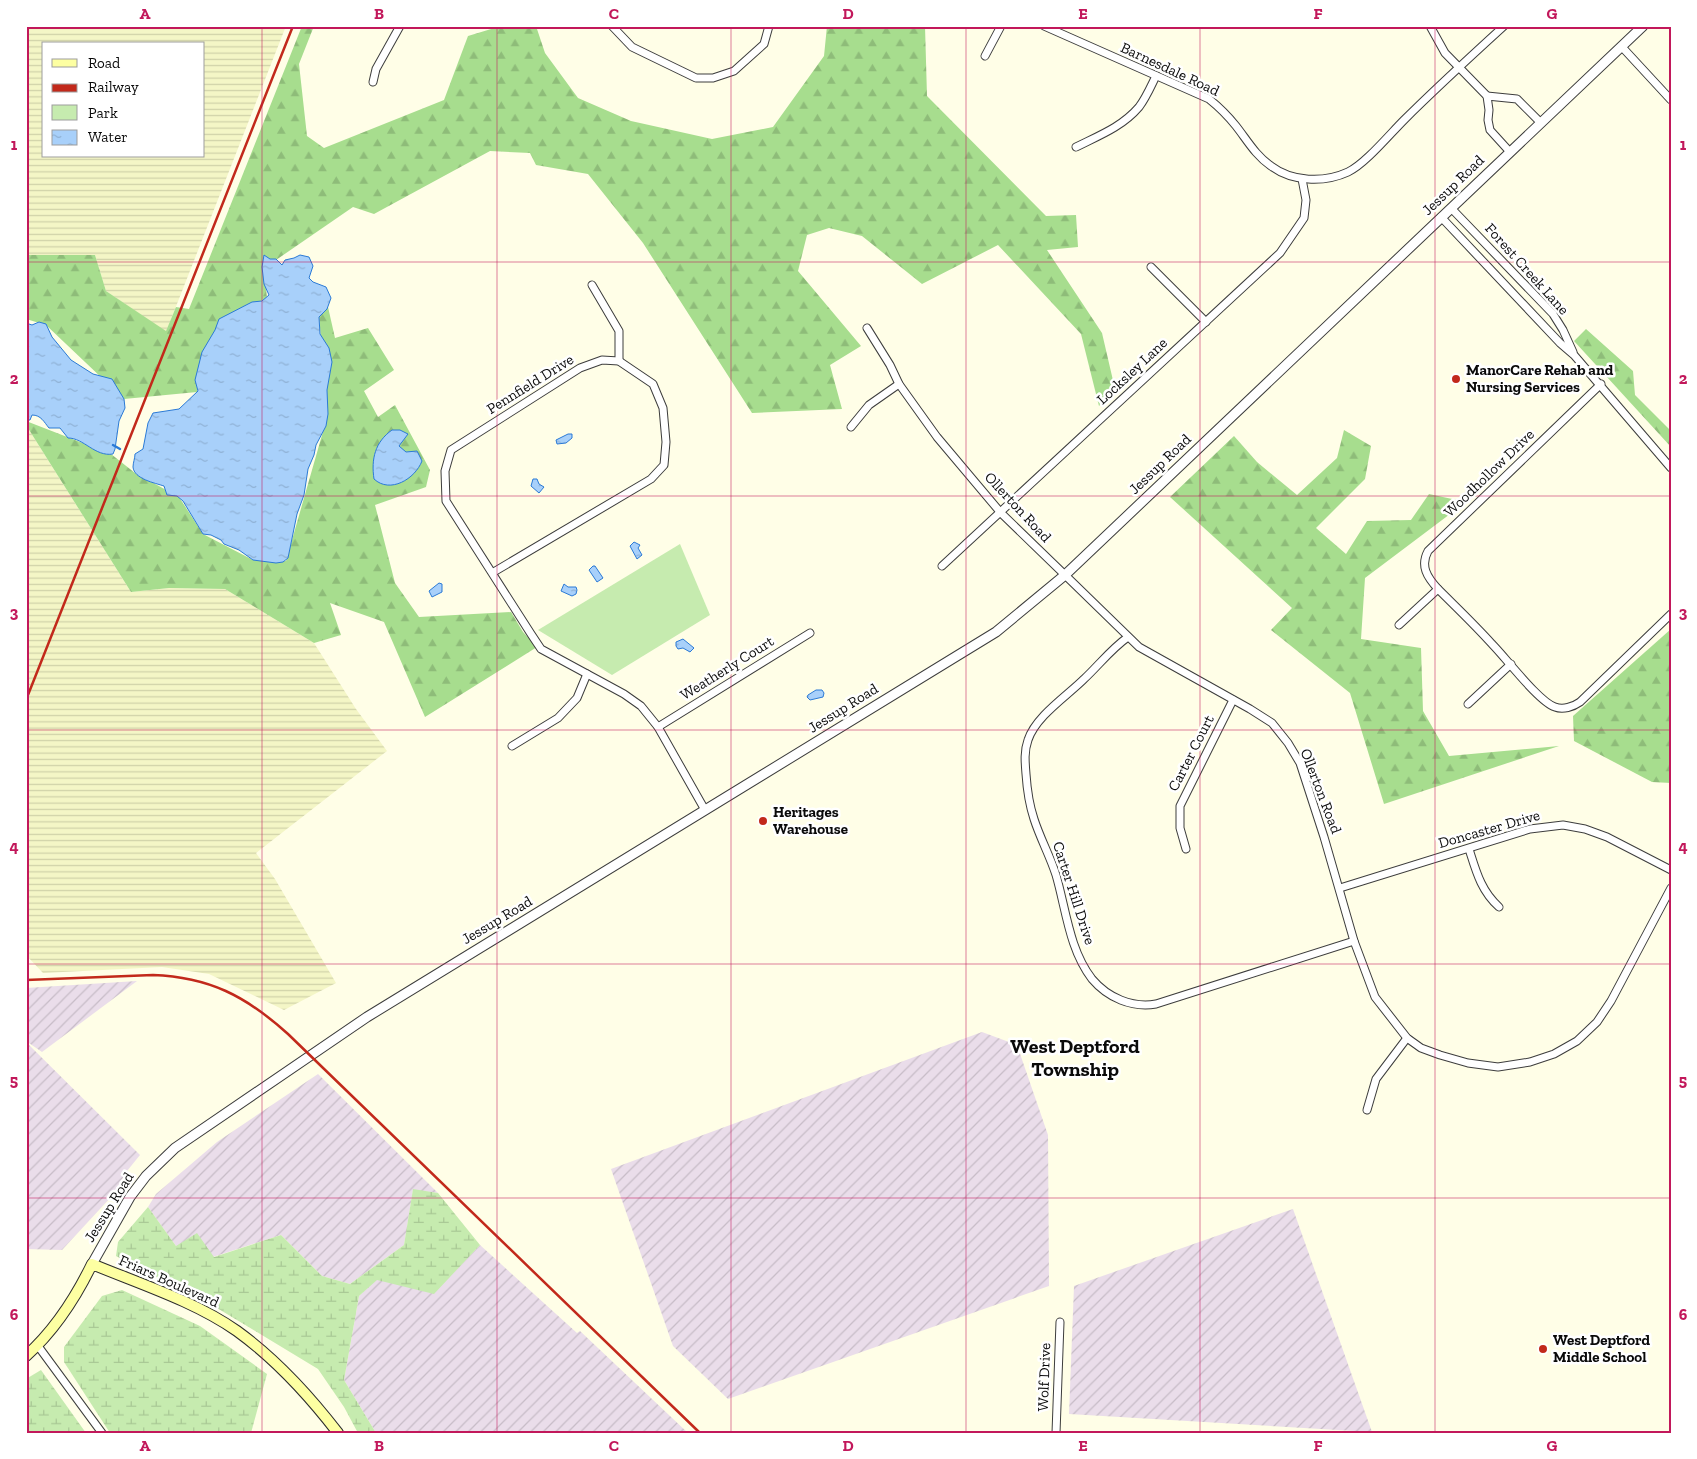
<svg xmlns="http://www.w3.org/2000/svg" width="1697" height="1459" font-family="'Zilla Slab',serif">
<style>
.industrial{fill:url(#industrial-furrows)}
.farmland{fill:url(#farmland-rules);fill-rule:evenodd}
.green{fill:#c6ebaf}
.forest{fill:url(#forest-firs)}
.wetland{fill:url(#wetland-marsh)}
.water{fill:url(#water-ripples);stroke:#2b7ad6}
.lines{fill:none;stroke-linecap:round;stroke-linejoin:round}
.stream{stroke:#2b7ad6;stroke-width:2.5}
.minor-casing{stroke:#3d3d3d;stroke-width:9}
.tertiary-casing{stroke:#3d3d3d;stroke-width:11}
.secondary-casing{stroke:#2c2c2c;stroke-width:12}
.minor{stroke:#fff;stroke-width:7}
.tertiary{stroke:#fff;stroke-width:9}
.secondary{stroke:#fdffa2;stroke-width:10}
.rail{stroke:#c2291b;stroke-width:2.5}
.grid{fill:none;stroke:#c2185b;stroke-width:1;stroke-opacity:0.55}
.poi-dot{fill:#c2291b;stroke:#fff;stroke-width:2}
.labels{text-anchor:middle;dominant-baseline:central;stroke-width:5;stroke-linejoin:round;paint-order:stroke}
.street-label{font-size:15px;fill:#0a0a0a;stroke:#fff}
.poi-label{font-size:15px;font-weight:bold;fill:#0a0a0a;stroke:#fff;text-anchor:start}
.district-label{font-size:20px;font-weight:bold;fill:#0a0a0a;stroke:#fff}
.neatline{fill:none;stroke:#c2185b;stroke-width:2}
.grid-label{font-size:16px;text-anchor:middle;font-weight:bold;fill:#c2185b}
</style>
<defs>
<pattern id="industrial-furrows" width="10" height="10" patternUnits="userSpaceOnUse" patternTransform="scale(1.25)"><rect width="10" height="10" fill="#eaddea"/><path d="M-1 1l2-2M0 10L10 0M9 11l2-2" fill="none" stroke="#c7bcc7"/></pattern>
<pattern id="farmland-rules" width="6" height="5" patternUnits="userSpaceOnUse" patternTransform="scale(1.25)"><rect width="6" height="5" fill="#f4f6c6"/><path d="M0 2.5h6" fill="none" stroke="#d0d2a9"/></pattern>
<pattern id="forest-firs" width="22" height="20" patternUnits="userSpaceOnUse" patternTransform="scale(1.25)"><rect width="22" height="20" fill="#a7dd8e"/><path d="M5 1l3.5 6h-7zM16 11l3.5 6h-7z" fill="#8ebc79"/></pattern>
<pattern id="wetland-marsh" width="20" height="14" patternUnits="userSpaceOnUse" patternTransform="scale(1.25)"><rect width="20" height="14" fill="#c6ebaf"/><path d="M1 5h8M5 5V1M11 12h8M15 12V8" fill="none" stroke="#a9c895"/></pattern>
<pattern id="water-ripples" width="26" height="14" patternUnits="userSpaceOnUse" patternTransform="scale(1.25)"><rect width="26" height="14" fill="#a8d0fa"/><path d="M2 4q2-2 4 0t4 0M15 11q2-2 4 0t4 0" fill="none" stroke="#8fb1d5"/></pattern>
</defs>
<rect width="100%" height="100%" fill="#fffee7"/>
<g class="industrial">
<polygon points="137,981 42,1052 26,1041 26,988"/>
<polygon points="982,1032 1017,1045 1048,1135 1049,1286 728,1399 673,1346 611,1169"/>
<polygon points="26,1042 140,1155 127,1171 112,1196 62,1250 26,1249"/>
<polygon points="318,1074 438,1193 413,1190 404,1245 350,1284 322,1276 281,1235 213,1257 176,1246 148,1207 156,1194 217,1142"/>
<polygon points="1293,1209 1372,1432 1069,1414 1074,1286"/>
<polygon points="480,1245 577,1333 580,1331 688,1433 376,1433 344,1380 359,1296 377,1279 434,1293"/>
</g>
<g class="farmland">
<path d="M26,26h260l-120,306 -60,-41 -11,-36h-69zM44,44h160v112h-160z"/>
<polygon points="26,425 131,592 169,588 225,589 314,643 356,709 387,751 256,853 275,879 336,983 284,1010 209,974 162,967 43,973 26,955"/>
</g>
<polygon class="green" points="680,544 710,615 612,675 538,630"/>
<g class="forest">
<polygon points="302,26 314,26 299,64 307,136 324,148 444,100 468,36 501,26 536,26 545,53 578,98 631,121 712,139 773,127 824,56 827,26 925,26 927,96 1046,216 1076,215 1078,247 1047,250 1102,333 1115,389 1099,406 1081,334 998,245 922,284 862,236 829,228 807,235 798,271 861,346 830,365 842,409 752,413 643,243 588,174 536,165 530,153 490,151 374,214 353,207 276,260 263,259 267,298 219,320 197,392 124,399 46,325 26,319 26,255 95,255 106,291 166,331 176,307 189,309"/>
<polygon points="328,307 335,338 368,328 394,370 364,391 378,417 395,405 430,470 426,487 375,505 395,583 419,617 511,612 523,632 537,647 425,717 384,622 330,603 341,635 314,643 225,589 169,588 131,592 26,425 26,421 111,454 135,473 179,497 203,534 253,560 286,561 328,414 319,317"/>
<polygon points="1586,329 1633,371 1635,395 1671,431 1671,447 1574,341"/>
<polygon points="1344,430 1371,446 1365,479 1316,528 1346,554 1367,521 1411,520 1429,494 1466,502 1365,578 1361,639 1421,648 1423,711 1449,756 1559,746 1384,804 1350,693 1271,630 1292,608 1170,497 1234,436 1257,462 1297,495 1337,458"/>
<polygon points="1671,629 1671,783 1652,782 1574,741 1573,716"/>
</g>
<g class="wetland">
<polygon points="413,1189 438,1193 480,1245 434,1294 377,1280 359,1296 344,1380 376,1433 358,1433 344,1407 318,1369 217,1308 116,1256 118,1242 148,1207 176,1246 197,1233 214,1257 281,1235 322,1276 350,1284 404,1245"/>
<polygon points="122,1290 200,1326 267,1374 251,1433 110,1433 64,1362 64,1347 102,1296"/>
<polygon points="41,1370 86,1433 26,1433 26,1379"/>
</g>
<g class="water">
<path d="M264,255l6,4h6l6,6 3,-5 9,-2 6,-3 9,2 4,9 -4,12 4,4 13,5 5,11 -4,11 -8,8 1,17 9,14 3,14 -5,28 1,24 -2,12 -10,19 -2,10 -6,14 -4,26 -7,19 -9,44 -5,4 -7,1 -23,-3 -14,-10 -15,-6 -3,-4 -10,-5 -8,-1 -20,-33 -6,-5 -10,-1 -3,-9c-9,-3 -30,-7 -31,-19 0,-4 2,-9 2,-13l8,-5 5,-26 5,-10 26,-4 19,-18 -3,-11 7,-28 13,-22 4,-11 33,-17 10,-1 7,-6 -5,-11 -2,-17z"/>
<path d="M39,322l7,2 6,13 19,23 22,14 19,5 12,20 1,9 -6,13 -4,28 -2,5c-18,3 -29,-16 -45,-16l-8,-10h-11c-5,-6 -8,-13 -17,-13l-2,5h-4v-97l6,2z"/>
<path d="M392,430h8l8,4 -9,12 7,6 11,-1 5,10c-7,18 -32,33 -48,18 -3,-20 1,-37 18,-49z"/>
<polygon points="568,434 572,434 572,438 566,443 557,444 556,440"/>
<polygon points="533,479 537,479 539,484 544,487 539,493 531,486"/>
<polygon points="634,542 640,545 638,548 642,555 637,559 630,546"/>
<polygon points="593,566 595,566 603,578 597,582 589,570"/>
<polygon points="439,583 442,584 442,592 432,597 429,591"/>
<polygon points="564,584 568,587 576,587 577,590 576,594 572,596 561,591"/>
<polygon points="683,639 694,648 690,652 683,648 678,649 676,646 676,642"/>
<polygon points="816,690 822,690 824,693 823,697 810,700 807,697 808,695"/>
</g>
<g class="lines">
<polyline class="stream" points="113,445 120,449"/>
<g class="minor-casing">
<g id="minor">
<polyline points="612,26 632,47 696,78 713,78 734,71 764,44 769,26"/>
<path d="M1044,26l165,73c10,8 19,17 27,27 11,14 20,30 35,40 21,16 53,17 77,6 17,-8 41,-37 56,-52 32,-32 66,-63 100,-94"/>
<polyline points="1430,26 1445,53 1487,96 1489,110 1488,120 1490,130 1510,152"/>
<polyline points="1622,47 1671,100"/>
<polyline points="985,56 1001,26"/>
<polyline points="373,82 376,69 400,26"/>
<polyline points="1487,96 1517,99 1541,123"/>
<path d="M1076,147c22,-11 46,-20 63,-40 7,-9 12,-21 17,-31"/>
<polyline points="1451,208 1553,314 1563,330 1573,352"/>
<polyline points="1441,217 1560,343 1574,355 1671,468"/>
<polyline points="1151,267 1206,322"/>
<polyline points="592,285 619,331 619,361"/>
<polyline points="867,328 890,365 899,384 937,437 1001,513 1065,575 1139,647 1250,709 1272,723 1288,743 1300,763 1324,837 1354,941 1375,997 1407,1038 1421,1048 1440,1055 1468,1063 1498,1067 1530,1062 1554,1054 1577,1041 1597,1022 1611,1001 1671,888"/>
<polyline points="851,427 869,405 899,384"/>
<polyline points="942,566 1280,253 1304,218 1306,200 1302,179"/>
<polyline points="492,573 651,479 664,465 666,442 663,408 653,384 619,361 602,360 580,368 451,450 445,471 446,501 531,634 541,649 624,694 641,706 658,727 705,810"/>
<path d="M1438,589c18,18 37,36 54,55 14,14 47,58 63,63 8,3 18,0 25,-5l91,-88"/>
<path d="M1399,625l39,-36c-11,-12 -18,-23 -10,-38l173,-167"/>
<path d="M1128,637c-17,12 -29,28 -44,42 -17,17 -48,37 -56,61 -4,11 -3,22 -2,34 1,15 3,30 8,45 6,19 16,37 22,56 10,34 13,74 36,104 16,19 40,29 64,25l198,-63"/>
<polyline points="1468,704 1511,664"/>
<polyline points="658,727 810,633"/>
<polyline points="512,746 558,718 577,698 587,674"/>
<polyline points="1186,849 1180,828 1180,806 1233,700"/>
<path d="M1469,849c7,22 12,42 30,58"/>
<polyline points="1340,888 1530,829 1563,825 1585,829 1607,837 1671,870"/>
<polyline points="1367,1110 1376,1079 1407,1038"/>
<polyline points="38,1346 102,1433"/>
<polyline points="1056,1433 1060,1322"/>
</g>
</g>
<g class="tertiary-casing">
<polyline id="tertiary" points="92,1264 130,1197 146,1176 175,1148 367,1017 996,632 1065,575 1643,26"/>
</g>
<g class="secondary-casing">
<path id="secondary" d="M26,1356c29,-26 49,-57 66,-92 48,20 102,37 145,67 40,29 71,63 101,102"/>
</g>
<use href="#minor" class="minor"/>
<use href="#tertiary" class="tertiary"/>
<use href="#secondary" class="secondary"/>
<g class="rail">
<polyline points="26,700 293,26"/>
<path d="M26,980l127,-5c56,2 93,21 135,59l412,399"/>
</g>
</g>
<path class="grid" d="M262,26v1407M497,26v1407M731,26v1407M966,26v1407M1200,26v1407M1435,26v1407M26,262h1645M26,496h1645M26,730h1645M26,964h1645M26,1198h1645"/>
<g class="poi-dot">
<circle cx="1456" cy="379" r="5"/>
<circle cx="763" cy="821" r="5"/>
<circle cx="1543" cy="1349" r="5"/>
</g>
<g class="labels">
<g class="street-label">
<text transform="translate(1170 69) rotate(25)">Barnesdale Road</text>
<text transform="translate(1453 185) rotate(-44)">Jessup Road</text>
<text transform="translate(1527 269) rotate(48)">Forest Creek Lane</text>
<text transform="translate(1132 371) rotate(-43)">Locksley Lane</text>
<text transform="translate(530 384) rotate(-32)">Pennfield Drive</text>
<text transform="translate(1160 464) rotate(-44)">Jessup Road</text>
<text transform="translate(1489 473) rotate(-44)">Woodhollow Drive</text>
<text transform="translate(1018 507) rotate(47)">Ollerton Road</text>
<text transform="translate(727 668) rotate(-32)">Weatherly Court</text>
<text transform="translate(843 708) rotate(-32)">Jessup Road</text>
<text transform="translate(1191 753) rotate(-63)">Carter Court</text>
<text transform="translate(1321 791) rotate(69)">Ollerton Road</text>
<text transform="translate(1489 829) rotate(-16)">Doncaster Drive</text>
<text transform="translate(1074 893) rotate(72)">Carter Hill Drive</text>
<text transform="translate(497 920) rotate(-31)">Jessup Road</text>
<text transform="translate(109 1207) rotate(-58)">Jessup Road</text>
<text transform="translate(169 1281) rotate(24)">Friars Boulevard</text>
<text transform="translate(1044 1377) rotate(-88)">Wolf Drive</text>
</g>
<g class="poi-label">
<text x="1466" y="370">ManorCare Rehab and<tspan x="1466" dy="17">Nursing Services</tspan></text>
<text x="773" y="812">Heritages<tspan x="773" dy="17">Warehouse</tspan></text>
<text x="1553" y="1340">West Deptford<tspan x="1553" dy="17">Middle School</tspan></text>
</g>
<g class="district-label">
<text x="1075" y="1046">West Deptford<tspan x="1075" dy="23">Township</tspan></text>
</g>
</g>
<rect width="1697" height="1459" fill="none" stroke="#ffffff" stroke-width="55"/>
<rect x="42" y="42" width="162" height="115" fill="#ffffff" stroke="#9d9d9d"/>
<rect x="52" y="59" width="25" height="8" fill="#fdffa2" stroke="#9d9d9d"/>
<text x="88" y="68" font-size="15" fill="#0a0a0a">Road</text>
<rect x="52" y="84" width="25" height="8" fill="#c2291b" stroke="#9d9d9d"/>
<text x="88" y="92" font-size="15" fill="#0a0a0a">Railway</text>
<rect x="52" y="105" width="25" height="15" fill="#c6ebaf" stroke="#9d9d9d"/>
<text x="88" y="118" font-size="15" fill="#0a0a0a">Park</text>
<rect x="52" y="130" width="25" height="15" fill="url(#water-ripples)" stroke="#9d9d9d"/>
<text x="88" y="142" font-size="15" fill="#0a0a0a">Water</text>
<rect x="28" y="28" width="1642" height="1404" class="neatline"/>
<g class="grid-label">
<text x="145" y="19">A</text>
<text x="379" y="19">B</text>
<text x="614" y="19">C</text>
<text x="848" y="19">D</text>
<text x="1083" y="19">E</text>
<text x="1318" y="19">F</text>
<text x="1552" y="19">G</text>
<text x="14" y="150">1</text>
<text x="1683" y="150">1</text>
<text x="14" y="384">2</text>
<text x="1683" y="384">2</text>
<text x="14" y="618">3</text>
<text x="1683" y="618">3</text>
<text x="14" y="852">4</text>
<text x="1683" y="852">4</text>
<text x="14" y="1086">5</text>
<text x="1683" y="1086">5</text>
<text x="14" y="1320">6</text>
<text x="1683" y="1320">6</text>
<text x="145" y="1451">A</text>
<text x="379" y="1451">B</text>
<text x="614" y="1451">C</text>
<text x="848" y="1451">D</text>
<text x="1083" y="1451">E</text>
<text x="1318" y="1451">F</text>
<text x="1552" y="1451">G</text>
</g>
</svg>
